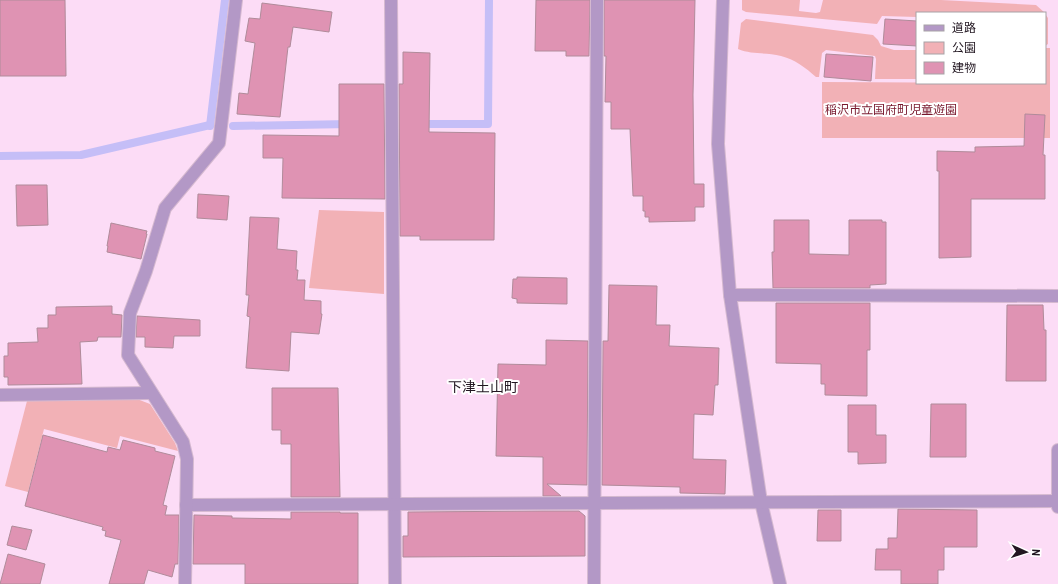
<svg xmlns="http://www.w3.org/2000/svg" width="1058" height="584" font-family="'Roboto Condensed','Noto Sans JP',sans-serif">
<style>
.green{fill:#f2b1b6}
.lines{fill:none;stroke-linecap:round;stroke-linejoin:round}
.stream{stroke:#c5bef7;stroke-width:8}
.building{fill:#df93b3;stroke:#b08b9a}
.minor-casing{stroke:#d5b9d0;stroke-width:14}
.minor{stroke:#b398c6;stroke-width:12}
.labels{text-anchor:middle;dominant-baseline:central;stroke-width:4;stroke-linejoin:round;paint-order:stroke}
.park-label{font-size:12px;fill:#78182d;stroke:#fff}
.quarter-label{font-size:14px;fill:#221721;stroke:#fff}
</style>
<rect width="100%" height="100%" fill="#fcdcf6"/>
<g class="green">
<polygon points="742,0 800,0 799,11 816,13 820,12 823,0 941,0 1036,5 1045,13 917,13 917,17 882,16 877,24 746,12 742,10"/>
<polygon points="1045,14 1048,18 1048,44 1045,46"/>
<path d="M746,19l127,16 5,5 3,6 13,4h23v29h-42l1,-20 -1,-3 -49,-6 -4,3 -3,24h-3c-10,-9 -22,-18 -35,-21 -14,-4 -29,-1 -43,-7l3,-26z"/>
<polygon points="1045,48 1050,48 1050,138 822,138 822,82 1045,83"/>
<polygon points="319,210 384,212 384,294 309,288"/>
<polygon points="137,399 150,404 175,443 178,451 120,436 117,448 44,429 28,492 5,486 27,401"/>
</g>
<g class="lines">
<g class="stream">
<polyline points="418,124 488,124 489,0"/>
<polyline points="210,126 225,0"/>
<polyline points="233,126 350,124"/>
<polyline points="0,156 81,155 210,125"/>
</g>
</g>
<g class="building">
<polygon points="0,0 65,0 66,76 0,76"/>
<polygon points="536,0 590,0 589,56 566,56 566,51 535,51"/>
<polygon points="604,0 695,0 693,95 694,184 704,184 704,207 695,207 695,221 649,222 649,217 645,217 645,211 643,211 643,196 633,196 630,129 611,129 611,102 605,102 606,56 604,56"/>
<polygon points="262,3 332,12 329,32 293,27 290,47 288,47 280,117 237,114 239,93 248,94 255,43 245,41 249,18 260,19"/>
<polygon points="885,19 917,21 917,46 883,44"/>
<polygon points="403,52 430,53 429,132 495,133 494,240 420,240 420,236 400,236 399,84 403,84"/>
<polygon points="826,54 873,57 871,81 824,77"/>
<polygon points="339,84 384,84 385,199 282,198 283,158 263,158 263,135 339,136"/>
<polygon points="1025,114 1045,115 1043,155 1045,155 1045,199 971,199 971,257 939,258 939,171 937,171 937,151 975,152 975,147 1024,146"/>
<polygon points="16,185 47,185 48,225 17,226"/>
<polygon points="198,194 229,196 227,220 197,218"/>
<polygon points="250,217 279,218 277,249 297,251 296,270 298,270 297,280 305,280 304,300 321,301 321,314 322,314 319,334 291,332 289,371 246,368 250,317 247,316 249,295 246,295"/>
<polygon points="774,220 809,220 809,254 849,255 849,220 882,220 882,222 886,222 886,284 870,285 870,288 773,288 772,252 774,252"/>
<polygon points="111,223 147,231 146,234 147,234 141,259 107,252 108,246 107,246"/>
<polygon points="517,277 567,278 567,304 517,303 517,299 512,298 513,279 517,279"/>
<polygon points="609,285 657,286 656,325 670,325 669,346 719,348 718,385 715,385 713,415 694,414 693,459 726,460 725,494 680,493 680,487 602,485 603,341 608,341"/>
<polygon points="776,303 870,303 870,350 867,350 867,396 825,395 825,384 821,384 821,364 776,363"/>
<polygon points="1007,305 1043,305 1044,330 1046,330 1046,381 1006,381"/>
<polygon points="112,306 112,314 122,315 121,337 98,337 97,341 80,342 82,384 8,385 8,377 4,377 4,356 8,356 8,343 38,342 37,328 48,328 48,315 56,315 56,307"/>
<polygon points="137,316 200,320 200,336 174,336 173,348 145,347 145,337 136,337"/>
<polygon points="546,340 588,341 587,485 547,484 561,496 543,496 543,457 496,456 498,364 546,365"/>
<polygon points="272,388 338,388 340,497 291,497 291,444 281,444 281,430 272,430"/>
<polygon points="931,404 966,404 966,457 930,457"/>
<polygon points="848,405 876,405 876,435 886,435 886,463 858,464 858,452 848,452"/>
<polygon points="43,435 107,452 108,447 120,450 123,440 155,448 155,451 175,456 163,505 167,506 165,515 179,515 178,564 175,564 172,577 148,570 144,584 109,584 121,540 105,536 106,531 102,530 103,527 25,506"/>
<polygon points="898,509 977,510 977,547 944,547 944,570 938,570 938,584 901,584 901,570 875,570 876,549 888,549 888,538 897,538"/>
<polygon points="818,510 841,510 841,541 817,541"/>
<polygon points="543,511 579,511 585,516 585,556 403,557 403,536 408,536 408,512"/>
<polygon points="291,512 340,512 340,513 358,513 358,584 245,584 245,564 193,564 194,515 232,516 232,518 291,519"/>
<polygon points="12,526 32,530 26,550 7,545"/>
<polygon points="8,554 45,564 40,584 0,584"/>
</g>
<g class="lines">
<g class="minor-casing">
<g id="minor">
<polyline points="391,0 395,584"/>
<polyline points="723,0 718,144 730,295 761,502 780,584"/>
<polyline points="730,295 1058,296"/>
<polyline points="0,395 151,393"/>
<polyline points="1058,450 1058,507"/>
<polyline points="186,505 1058,501"/>
<polyline points="185,584 187,459 183,442 128,355 130,313 146,271 165,208 219,143 236,0"/>
<polyline points="594,584 597,0"/>
</g>
</g>
<use href="#minor" class="minor"/>
</g>
<g class="labels">
<g class="park-label">
<text x="891" y="110">稲沢市立国府町児童遊園</text>
</g>
<g class="quarter-label">
<text x="483" y="387">下津土山町</text>
</g>
</g>
<rect x="916" y="12" width="130" height="72" fill="#ffffff" stroke="#a7a2a6"/>
<rect x="924" y="25" width="20" height="6" fill="#b398c6" stroke="#a7a2a6"/>
<text x="952" y="32" font-size="12" fill="#221721">道路</text>
<rect x="924" y="42" width="20" height="12" fill="#f2b1b6" stroke="#a7a2a6"/>
<text x="952" y="52" font-size="12" fill="#221721">公園</text>
<rect x="924" y="62" width="20" height="12" fill="#df93b3" stroke="#a7a2a6"/>
<text x="952" y="72" font-size="12" fill="#221721">建物</text>
<g transform="translate(1026 552) rotate(93)" stroke="#ffffff" stroke-width="3" paint-order="stroke">
<path d="M0-3L7 15L0 10L-7 15Z" fill="#221721"/>
<text y="-6" font-size="11" font-weight="bold" text-anchor="middle" fill="#221721">N</text>
</g>
</svg>
